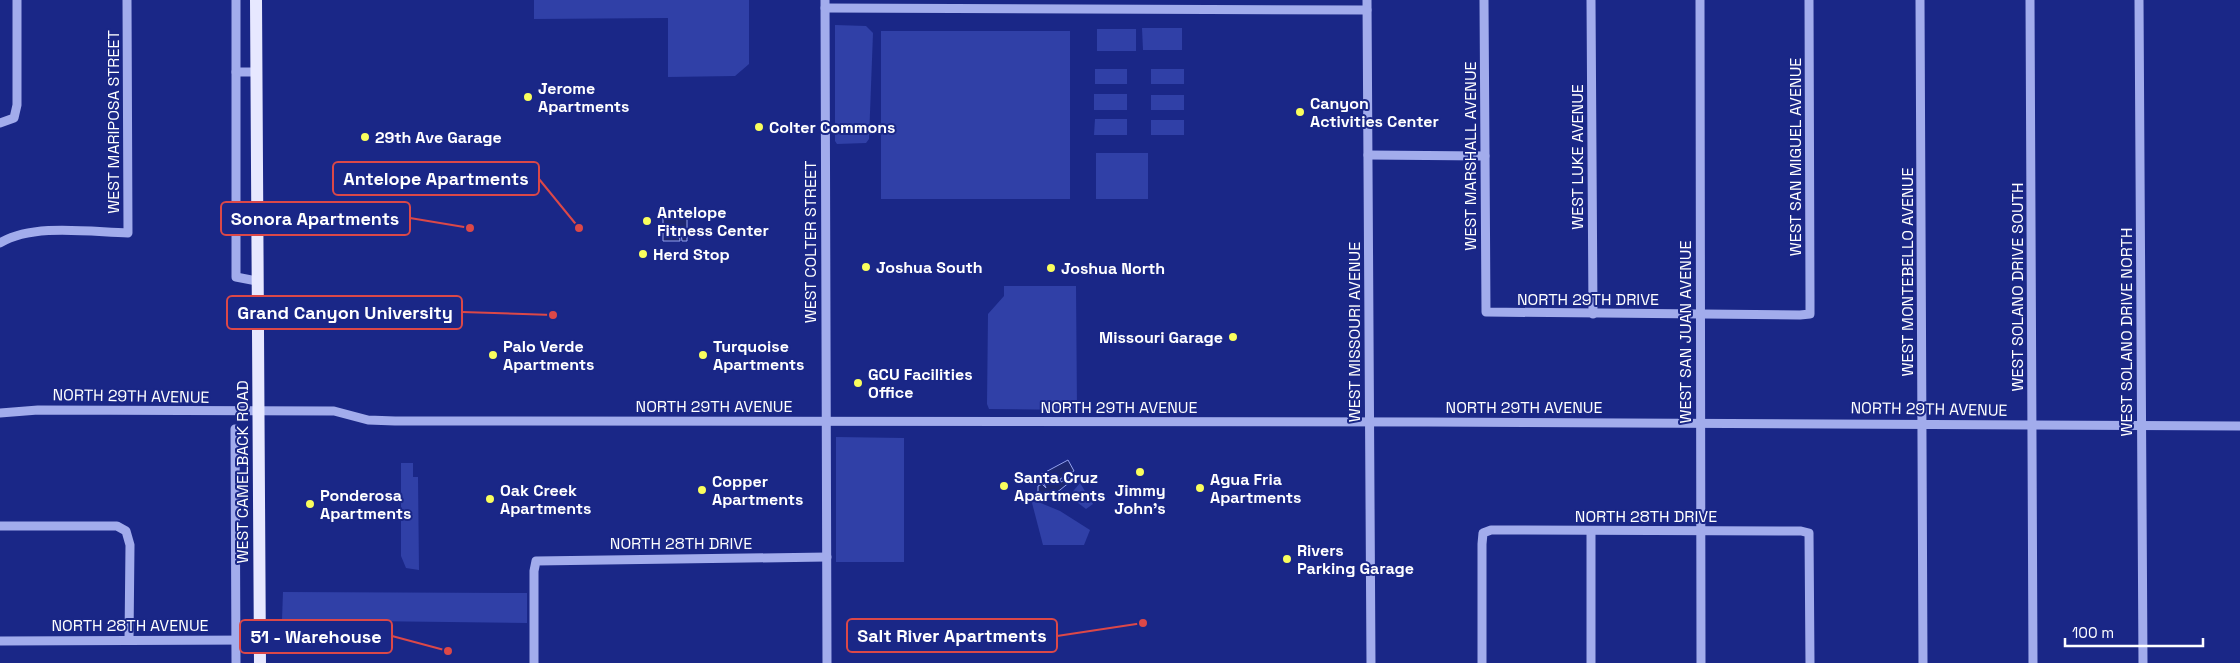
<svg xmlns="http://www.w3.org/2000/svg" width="2240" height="663" font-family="'Space Grotesk',sans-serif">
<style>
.green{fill:#3040a7}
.water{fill:#1d2770;stroke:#94a2ee}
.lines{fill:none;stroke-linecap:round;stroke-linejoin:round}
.minor{stroke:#a2acec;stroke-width:9}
.major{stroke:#e7e8ff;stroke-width:12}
.poi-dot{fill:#fafe5d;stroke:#1a2787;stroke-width:2}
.labels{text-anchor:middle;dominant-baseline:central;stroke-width:4;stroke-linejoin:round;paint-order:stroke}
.poi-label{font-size:16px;font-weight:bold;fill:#fff;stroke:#1a2787;text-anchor:start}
.street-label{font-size:16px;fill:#fff;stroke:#1a2787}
.leader{fill:none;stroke:#dc4848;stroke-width:2}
.callout-dot{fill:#dc4848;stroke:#1a2787;stroke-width:2}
.callout{fill:#1a2787;stroke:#dc4848;stroke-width:2}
.callout-label{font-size:18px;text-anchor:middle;font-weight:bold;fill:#fff}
</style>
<rect width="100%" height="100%" fill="#1a2787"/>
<g class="green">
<polygon points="534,0 749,0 749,64 735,76 668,77 668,18 534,19"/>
<polygon points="835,25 866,26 873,33 869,139 866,143 837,144 835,141"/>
<polygon points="1142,28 1182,28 1182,50 1143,50"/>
<rect x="1097" y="29" width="39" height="22"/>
<rect x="881" y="31" width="189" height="168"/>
<rect x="1095" y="69" width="32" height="15"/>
<rect x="1151" y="69" width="33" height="15"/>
<rect x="1094" y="94" width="33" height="16"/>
<rect x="1151" y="95" width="33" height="15"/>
<polygon points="1095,119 1127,119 1127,135 1094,135"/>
<rect x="1151" y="120" width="33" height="15"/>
<rect x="1096" y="153" width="52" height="46"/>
<polygon points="1004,286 1076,286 1077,410 989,409 987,404 988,314 1004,296"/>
<polygon points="836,437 904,438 904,562 836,562"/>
<polygon points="401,463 413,463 413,477 418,477 419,570 406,568 401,556"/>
<polygon points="1080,483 1093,504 1086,509 1069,496"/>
<polygon points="1031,499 1060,511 1090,530 1084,545 1043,545"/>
<polygon points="283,592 527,593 527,623 282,620"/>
</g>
<g class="water">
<polygon points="663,211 680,211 682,219 682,211 687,211 687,241 682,241 681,233 679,233 680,241 663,241"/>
<polygon points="1068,460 1074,471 1060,479 1061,482 1074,475 1075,478 1051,497 1038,493 1038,486 1042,484 1046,488 1040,475"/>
</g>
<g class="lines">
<g class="minor">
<polyline points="236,0 236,277 257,281"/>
<polyline points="825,0 827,663"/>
<polyline points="1367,0 1371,663"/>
<polyline points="1484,0 1486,312 1800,315 1810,314 1810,301 1809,0"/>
<polyline points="1591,0 1593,314"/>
<polyline points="1700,0 1701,663"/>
<polyline points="1920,0 1923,663"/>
<polyline points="2030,0 2033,663"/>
<polyline points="2139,0 2143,663"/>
<polyline points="825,8 1367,10"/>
<polyline points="236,72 256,72"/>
<polyline points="0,123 14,118 17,105 17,0"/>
<polyline points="1368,155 1485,156"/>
<path d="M0,243c33,-20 90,-11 128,-10l-1,-233"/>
<polyline points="0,413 38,410 334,411 368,420 395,421 1428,422 2240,426"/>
<polyline points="235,429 236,663"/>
<polyline points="0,526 117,526 126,531 130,545 129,639"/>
<polyline points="1591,531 1591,663"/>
<polyline points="0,641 260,640"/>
<polyline points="534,663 534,571 536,561 827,557"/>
<polyline points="1482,663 1482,544 1483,533 1491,530 1801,531 1809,533 1810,663"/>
</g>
<polyline class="major" points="256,0 260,663"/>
</g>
<g class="poi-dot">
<circle cx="528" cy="97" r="5"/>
<circle cx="1300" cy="112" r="5"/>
<circle cx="759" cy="127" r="5"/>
<circle cx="365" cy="137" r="5"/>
<circle cx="647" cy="221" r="5"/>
<circle cx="643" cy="254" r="5"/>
<circle cx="866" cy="267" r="5"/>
<circle cx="1051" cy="268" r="5"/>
<circle cx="1233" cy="337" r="5"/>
<circle cx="493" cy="355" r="5"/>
<circle cx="703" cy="355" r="5"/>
<circle cx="858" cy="383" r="5"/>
<circle cx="1140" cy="472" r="5"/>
<circle cx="1004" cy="486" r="5"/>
<circle cx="1200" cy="488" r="5"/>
<circle cx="702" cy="490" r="5"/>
<circle cx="490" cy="499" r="5"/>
<circle cx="310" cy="504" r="5"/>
<circle cx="1287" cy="559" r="5"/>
</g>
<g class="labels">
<g class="poi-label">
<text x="538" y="88">Jerome<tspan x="538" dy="18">Apartments</tspan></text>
<text x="1310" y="103">Canyon<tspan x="1310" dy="18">Activities Center</tspan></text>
<text x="769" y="127">Colter Commons</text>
<text x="375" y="137">29th Ave Garage</text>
<text x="657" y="212">Antelope<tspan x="657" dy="18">Fitness Center</tspan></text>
<text x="653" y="254">Herd Stop</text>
<text x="876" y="267">Joshua South</text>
<text x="1061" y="268">Joshua North</text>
<text x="1223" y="337" text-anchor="end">Missouri Garage</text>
<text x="503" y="346">Palo Verde<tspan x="503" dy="18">Apartments</tspan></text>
<text x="713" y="346">Turquoise<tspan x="713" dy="18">Apartments</tspan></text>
<text x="868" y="374">GCU Facilities<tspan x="868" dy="18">Office</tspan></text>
<text x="1014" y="477">Santa Cruz<tspan x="1014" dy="18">Apartments</tspan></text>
<text x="1210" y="479">Agua Fria<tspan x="1210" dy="18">Apartments</tspan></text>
<text x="712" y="481">Copper<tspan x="712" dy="18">Apartments</tspan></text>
<text x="500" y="490">Oak Creek<tspan x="500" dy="18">Apartments</tspan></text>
<text x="1140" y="490" text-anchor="middle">Jimmy<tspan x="1140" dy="18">John's</tspan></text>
<text x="320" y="495">Ponderosa<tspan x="320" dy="18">Apartments</tspan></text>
<text x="1297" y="550">Rivers<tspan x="1297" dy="18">Parking Garage</tspan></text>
</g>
<g class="street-label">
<text transform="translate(113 122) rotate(-90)">WEST MARIPOSA STREET</text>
<text transform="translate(1470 156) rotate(-90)">WEST MARSHALL AVENUE</text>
<text transform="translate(1577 157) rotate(-90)">WEST LUKE AVENUE</text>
<text transform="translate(1795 157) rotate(-90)">WEST SAN MIGUEL AVENUE</text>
<text transform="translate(810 242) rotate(-90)">WEST COLTER STREET</text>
<text transform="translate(1907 272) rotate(-90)">WEST MONTEBELLO AVENUE</text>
<text transform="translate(2017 287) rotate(-90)">WEST SOLANO DRIVE SOUTH</text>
<text x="1588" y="299">NORTH 29TH DRIVE</text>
<text transform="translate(1354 332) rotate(-90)">WEST MISSOURI AVENUE</text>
<text transform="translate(1685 332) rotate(-90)">WEST SAN JUAN AVENUE</text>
<text transform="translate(2126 332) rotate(-90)">WEST SOLANO DRIVE NORTH</text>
<text transform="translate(131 396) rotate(1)">NORTH 29TH AVENUE</text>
<text x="714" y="406">NORTH 29TH AVENUE</text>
<text x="1119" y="407">NORTH 29TH AVENUE</text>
<text x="1524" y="407">NORTH 29TH AVENUE</text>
<text transform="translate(1929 409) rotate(1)">NORTH 29TH AVENUE</text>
<text transform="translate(242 472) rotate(-90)">WEST CAMELBACK ROAD</text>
<text x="1646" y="516">NORTH 28TH DRIVE</text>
<text x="681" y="543">NORTH 28TH DRIVE</text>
<text x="130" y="625">NORTH 28TH AVENUE</text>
</g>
</g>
<path class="leader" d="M579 228L539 179M470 228L410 218M553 315L462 312M1143 623L1057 636M448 651L392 636"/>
<g class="callout-dot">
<circle cx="579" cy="228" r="5"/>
<circle cx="470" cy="228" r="5"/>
<circle cx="553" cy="315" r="5"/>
<circle cx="1143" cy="623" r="5"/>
<circle cx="448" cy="651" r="5"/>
</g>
<g class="callout">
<rect x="333" y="162" width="206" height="33" rx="5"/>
<rect x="221" y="202" width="189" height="33" rx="5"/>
<rect x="227" y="296" width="235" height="33" rx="5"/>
<rect x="847" y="619" width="210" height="33" rx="5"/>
<rect x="240" y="620" width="152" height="33" rx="5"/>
</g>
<g class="callout-label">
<text x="436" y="185">Antelope Apartments</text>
<text x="315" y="225">Sonora Apartments</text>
<text x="345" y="319">Grand Canyon University</text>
<text x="952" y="642">Salt River Apartments</text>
<text x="316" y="643">51 - Warehouse</text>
</g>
<path d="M2065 638v8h138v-8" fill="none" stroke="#ffffff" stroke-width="2.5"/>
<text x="2072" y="638" font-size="15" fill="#ffffff" stroke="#1a2787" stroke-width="4" paint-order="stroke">100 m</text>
</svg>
